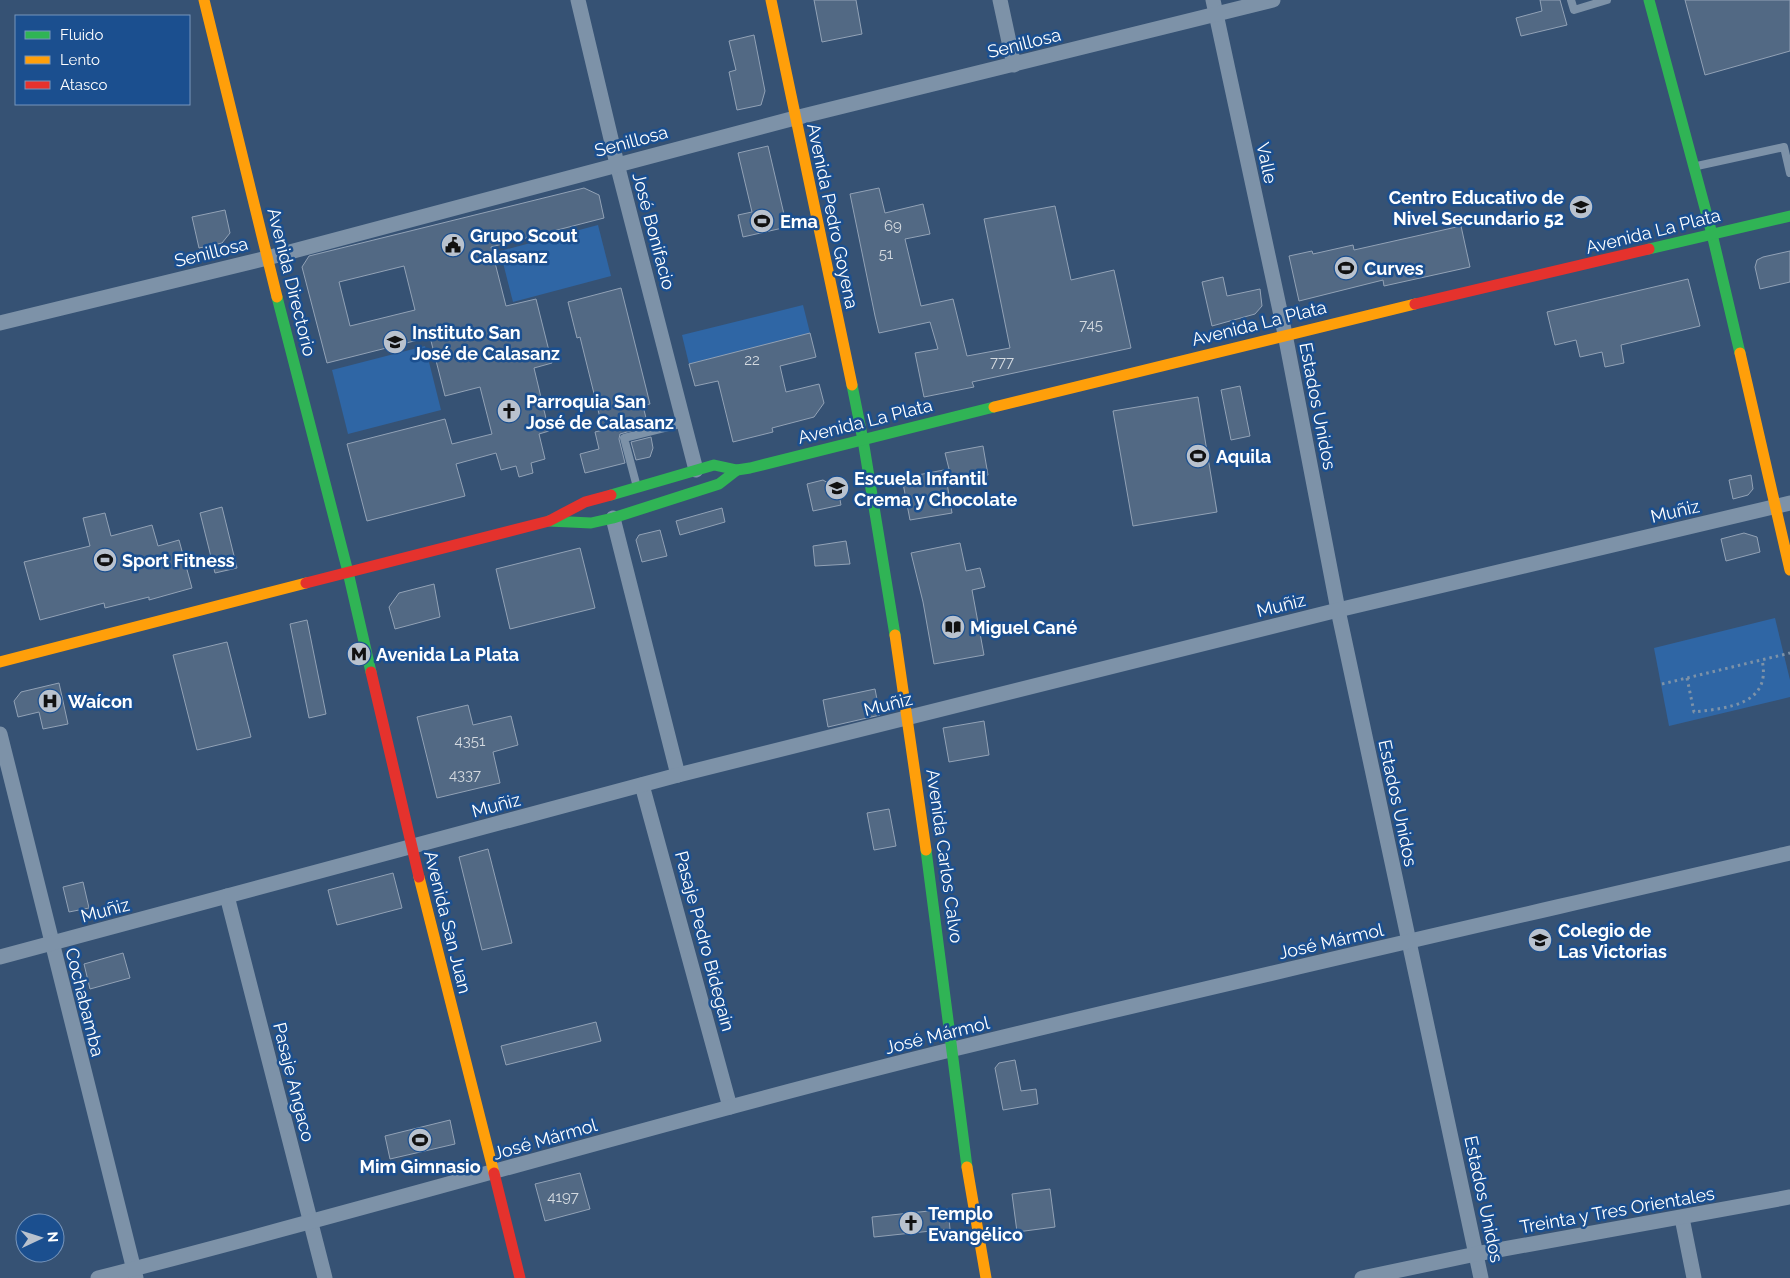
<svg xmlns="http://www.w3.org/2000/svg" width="1790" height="1278" font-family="Raleway,sans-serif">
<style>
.green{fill:#2f66a5}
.building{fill:#526984;stroke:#92a2b6;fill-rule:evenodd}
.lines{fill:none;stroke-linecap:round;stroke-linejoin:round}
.path{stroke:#7d92a8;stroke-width:3;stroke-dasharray:2.5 4;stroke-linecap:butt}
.lane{stroke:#7d92a8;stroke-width:8}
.street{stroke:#7d92a8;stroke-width:15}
.fast{stroke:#30b455;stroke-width:11}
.slow{stroke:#ff9f0a;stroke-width:11}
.jam{stroke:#e5322d;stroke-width:11}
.labels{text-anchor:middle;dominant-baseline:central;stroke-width:5;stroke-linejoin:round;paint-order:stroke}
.number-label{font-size:15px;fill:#d4dae0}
.street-label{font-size:18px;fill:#fff;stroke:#1b4f8f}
.poi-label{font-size:18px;font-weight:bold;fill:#fff;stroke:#1b4f8f;text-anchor:start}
</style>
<rect width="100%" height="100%" fill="#365274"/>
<g class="green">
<polygon points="598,225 611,276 513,302 500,251"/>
<polygon points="803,305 810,333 689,364 682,335"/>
<polygon points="425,346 441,410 348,434 332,370"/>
<polygon points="1775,618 1790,680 1790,697 1669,726 1654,648"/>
</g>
<g class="building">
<polygon points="814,0 856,0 862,34 822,42"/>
<polygon points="1540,0 1560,0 1567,25 1521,36 1516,18 1542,11"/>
<polygon points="1685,0 1790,0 1790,51 1705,75"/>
<polygon points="754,35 765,91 761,105 737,110 729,72 736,70 729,41"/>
<polygon points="768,146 787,227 743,237 738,215 752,212 738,153"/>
<path d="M584,188l15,7 5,23 -113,29 15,59 30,-7 16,64 -18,5 15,63 -10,3 6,25 -14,4 2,10 -14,4 -3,-11 -15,4 -5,-17 -40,11 9,32 -98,25 -20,-77 98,-25 7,25 40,-10 -12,-47 -35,9 -15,-59 -103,26 -25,-96 7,-11zM404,266l11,44 -65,16 -11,-44z"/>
<polygon points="879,188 885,213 923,204 930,234 905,239 921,306 953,299 967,356 1010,348 984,219 1055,206 1071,280 1114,270 1131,348 972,382 974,387 924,397 915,353 938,349 930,322 879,333 875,316 850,194"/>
<polygon points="225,210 230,233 222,243 199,248 192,217"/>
<polygon points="1461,226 1470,267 1384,286 1383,280 1299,301 1289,256 1312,251 1313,254 1353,245 1354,250"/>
<polygon points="1790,251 1790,282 1760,289 1755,267 1757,260 1763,257"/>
<polygon points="1223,277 1227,296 1260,289 1262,306 1255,314 1212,326 1202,282"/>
<polygon points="1688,279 1700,326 1621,345 1624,363 1605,367 1602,352 1580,357 1576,340 1555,345 1547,312"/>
<polygon points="621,288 650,404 643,406 648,426 620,434 619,439 625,463 585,473 580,454 599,449 595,432 603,430 580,337 577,338 568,302"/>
<polygon points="810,333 816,357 780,366 786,392 819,384 824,403 814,417 772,428 773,432 733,442 718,381 695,386 689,364"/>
<polygon points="1240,386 1250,436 1231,440 1221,390"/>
<polygon points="1198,397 1217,512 1133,526 1113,411"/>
<polygon points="651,437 653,448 650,457 636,460 631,442"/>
<polygon points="983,446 988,475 947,483 952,513 910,520 902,478 949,469 945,453"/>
<polygon points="1751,475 1753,489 1748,495 1733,499 1729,480"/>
<polygon points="823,480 838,489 841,505 813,511 807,484"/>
<polygon points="222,507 237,568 215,573 200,513"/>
<polygon points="722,508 725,522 680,535 676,521"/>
<polygon points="105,513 111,536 152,525 158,546 179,540 192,588 149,600 149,597 105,608 104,603 40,620 24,562 90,546 83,518"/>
<polygon points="660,530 667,556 642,562 636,540 639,535"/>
<polygon points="1744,533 1757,537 1760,552 1726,561 1721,539"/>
<polygon points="846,541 850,564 815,566 813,546"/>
<polygon points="960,543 966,571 980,568 985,587 972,590 984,655 934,664 923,602 911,553"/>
<polygon points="580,548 595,608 510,629 496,569"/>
<polygon points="434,584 440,617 395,629 389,607 399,593"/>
<polygon points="307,620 326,714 309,718 290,624"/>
<polygon points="227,642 251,737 197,750 173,655"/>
<polygon points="59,683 68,724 43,729 39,712 18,717 14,701 21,692"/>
<polygon points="875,689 880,715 828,727 823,700"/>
<polygon points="468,705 473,725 511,716 518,745 493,752 500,783 437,798 417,717"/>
<polygon points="984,721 989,755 949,762 943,728"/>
<polygon points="889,809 896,846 874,850 867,813"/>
<polygon points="488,849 512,943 482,950 459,857"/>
<polygon points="393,873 402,908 337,925 328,890"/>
<polygon points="83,882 89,908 69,912 63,887"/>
<polygon points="123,953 130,978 90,989 84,964"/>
<polygon points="596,1022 601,1041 506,1065 501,1046"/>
<polygon points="1015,1060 1021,1091 1036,1089 1038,1104 1003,1110 995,1068 999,1063"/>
<polygon points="450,1120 455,1144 390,1159 385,1136"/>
<polygon points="580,1173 590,1209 545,1221 535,1184"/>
<polygon points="1050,1189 1055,1227 1017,1232 1012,1194"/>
<polygon points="948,1209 950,1229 874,1237 872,1217"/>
</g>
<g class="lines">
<g class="path">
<path d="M1687,678l7,34c33,-4 78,-7 68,-52"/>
<polyline points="1662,684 1790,653"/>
</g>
<g class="lane">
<polyline points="1571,0 1574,10 1607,0"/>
<polyline points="1697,166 1784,147 1790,173"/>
<polyline points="637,487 624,438 684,423"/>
</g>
<g class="street">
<polyline points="578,0 617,164 696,470"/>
<polyline points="1000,0 1014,65"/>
<polyline points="1213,0 1285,334 1338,610 1481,1278"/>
<polyline points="0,323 267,258 795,118 1273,0"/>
<polyline points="613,518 678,775"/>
<polyline points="0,734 136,1278"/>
<polyline points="642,785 730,1107"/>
<polyline points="227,896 325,1278"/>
<polyline points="0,957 678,775 1338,610 1790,503"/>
<polyline points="1682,1218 1694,1278"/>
<path d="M98,1278c286,-73 569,-158 856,-229 278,-68 557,-131 836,-196"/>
<polyline points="1362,1278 1476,1254 1790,1197"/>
</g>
<g class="fast">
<polyline points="1649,0 1712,234 1740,353"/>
<polyline points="1649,249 1790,216"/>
<polyline points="277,297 348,572 371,672"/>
<polyline points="852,385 863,440 895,635"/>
<polyline points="611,495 714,465 737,470 750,468 994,407"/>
<polyline points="549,521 591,523 613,518 719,484 737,470"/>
<polyline points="926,850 967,1167"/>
</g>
<g class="slow">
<polyline points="204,0 277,297"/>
<polyline points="771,0 852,385"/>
<polyline points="1740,353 1790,570"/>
<polyline points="994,407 1415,304"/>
<polyline points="895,635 926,850"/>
<polyline points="0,662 306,583"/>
<polyline points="419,877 494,1173"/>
<polyline points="967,1167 986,1278"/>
</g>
<g class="jam">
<polyline points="1415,304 1649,249"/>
<polyline points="306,583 549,521 585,502 611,495"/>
<polyline points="371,672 419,877"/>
<polyline points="494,1173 520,1278"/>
</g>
</g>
<defs>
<g id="school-disc" transform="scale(1.25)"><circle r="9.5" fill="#b9c2ce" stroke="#1b4f8f"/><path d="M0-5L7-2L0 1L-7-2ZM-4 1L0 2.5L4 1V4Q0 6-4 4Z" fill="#111"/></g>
<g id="stadium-disc" transform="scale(1.25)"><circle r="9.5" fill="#b9c2ce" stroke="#1b4f8f"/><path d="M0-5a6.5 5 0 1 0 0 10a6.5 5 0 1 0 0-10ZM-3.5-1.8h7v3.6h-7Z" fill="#111"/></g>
<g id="civic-disc" transform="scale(1.25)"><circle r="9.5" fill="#b9c2ce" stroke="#1b4f8f"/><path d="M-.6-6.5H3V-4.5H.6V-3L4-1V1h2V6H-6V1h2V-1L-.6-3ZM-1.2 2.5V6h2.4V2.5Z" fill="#111"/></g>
<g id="church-disc" transform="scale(1.25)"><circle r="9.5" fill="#b9c2ce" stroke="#1b4f8f"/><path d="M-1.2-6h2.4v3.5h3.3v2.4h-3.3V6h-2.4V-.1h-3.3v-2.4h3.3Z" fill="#111"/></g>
<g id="library-disc" transform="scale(1.25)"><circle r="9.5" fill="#b9c2ce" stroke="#1b4f8f"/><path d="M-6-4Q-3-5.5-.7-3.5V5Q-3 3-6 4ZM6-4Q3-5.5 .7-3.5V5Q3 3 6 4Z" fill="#111"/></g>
<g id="metro-disc" transform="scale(1.25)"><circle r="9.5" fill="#b9c2ce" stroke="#1b4f8f"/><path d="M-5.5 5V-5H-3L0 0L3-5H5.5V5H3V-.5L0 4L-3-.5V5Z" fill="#111"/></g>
<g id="hospital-disc" transform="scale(1.25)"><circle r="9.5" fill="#b9c2ce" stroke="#1b4f8f"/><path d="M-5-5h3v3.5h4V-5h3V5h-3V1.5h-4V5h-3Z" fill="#111"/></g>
</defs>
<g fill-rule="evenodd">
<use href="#school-disc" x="1581" y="207"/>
<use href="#stadium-disc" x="762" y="221"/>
<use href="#civic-disc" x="453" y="245"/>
<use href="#stadium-disc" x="1346" y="268"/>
<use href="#school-disc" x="395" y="342"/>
<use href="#church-disc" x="509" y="411"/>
<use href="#stadium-disc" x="1198" y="456"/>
<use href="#school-disc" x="837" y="488"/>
<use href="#stadium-disc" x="105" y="560"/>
<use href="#library-disc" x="953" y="627"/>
<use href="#metro-disc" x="359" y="654"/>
<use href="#hospital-disc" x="50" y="701"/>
<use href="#school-disc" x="1540" y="940"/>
<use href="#stadium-disc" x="420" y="1140"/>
<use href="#church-disc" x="911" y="1223"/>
</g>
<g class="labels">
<g class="number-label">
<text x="893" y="226">69</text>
<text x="886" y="254">51</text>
<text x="1091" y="325">745</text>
<text x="752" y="360">22</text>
<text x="1002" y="362">777</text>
<text x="470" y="741">4351</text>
<text x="465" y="775">4337</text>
<text x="563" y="1197">4197</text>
</g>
<g class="street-label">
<text transform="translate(1024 43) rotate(-14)">Senillosa</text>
<text transform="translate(631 141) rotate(-15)">Senillosa</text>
<text transform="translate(1267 163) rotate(78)">Valle</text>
<text transform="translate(833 216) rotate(78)">Avenida Pedro Goyena</text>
<text transform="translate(654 231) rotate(75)">José Bonifacio</text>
<text transform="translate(1653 231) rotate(-14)">Avenida La Plata</text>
<text transform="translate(211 252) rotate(-14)">Senillosa</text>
<text transform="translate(292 282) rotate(76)">Avenida Directorio</text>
<text transform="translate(1259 323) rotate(-14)">Avenida La Plata</text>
<text transform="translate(1318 406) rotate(79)">Estados Unidos</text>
<text transform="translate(865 421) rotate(-14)">Avenida La Plata</text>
<text transform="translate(1675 511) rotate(-13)">Muñiz</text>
<text transform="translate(1281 605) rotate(-14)">Muñiz</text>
<text transform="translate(888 704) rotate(-14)">Muñiz</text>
<text transform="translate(1398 803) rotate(78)">Estados Unidos</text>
<text transform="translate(496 805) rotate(-15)">Muñiz</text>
<text transform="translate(945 856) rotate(82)">Avenida Carlos Calvo</text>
<text transform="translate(105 910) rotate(-15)">Muñiz</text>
<text transform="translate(448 922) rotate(76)">Avenida San Juan</text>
<text transform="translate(705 941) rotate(75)">Pasaje Pedro Bidegain</text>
<text transform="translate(1331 941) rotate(-13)">José Mármol</text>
<text transform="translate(85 1002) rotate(76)">Cochabamba</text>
<text transform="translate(937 1035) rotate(-14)">José Mármol</text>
<text transform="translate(294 1082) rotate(76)">Pasaje Angaco</text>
<text transform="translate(545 1139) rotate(-16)">José Mármol</text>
<text transform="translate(1484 1199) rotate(78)">Estados Unidos</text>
<text transform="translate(1617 1210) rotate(-10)">Treinta y Tres Orientales</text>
</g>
<g class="poi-label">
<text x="1564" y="197" text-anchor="end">Centro Educativo de<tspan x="1564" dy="21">Nivel Secundario 52</tspan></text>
<text x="780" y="221">Ema</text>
<text x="470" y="235">Grupo Scout<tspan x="470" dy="21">Calasanz</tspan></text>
<text x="1364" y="268">Curves</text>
<text x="412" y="332">Instituto San<tspan x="412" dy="21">José de Calasanz</tspan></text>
<text x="526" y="401">Parroquia San<tspan x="526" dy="21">José de Calasanz</tspan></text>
<text x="1216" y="456">Aquila</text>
<text x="854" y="478">Escuela Infantil<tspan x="854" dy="21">Crema y Chocolate</tspan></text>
<text x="122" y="560">Sport Fitness</text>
<text x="970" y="627">Miguel Cané</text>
<text x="376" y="654">Avenida La Plata</text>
<text x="68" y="701">Waícon</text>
<text x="1558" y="930">Colegio de<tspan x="1558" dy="21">Las Victorias</tspan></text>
<text x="420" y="1166" text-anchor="middle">Mim Gimnasio</text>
<text x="928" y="1213">Templo<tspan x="928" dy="21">Evangélico</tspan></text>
</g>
</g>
<rect x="15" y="15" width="175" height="90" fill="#1b4f8f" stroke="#7695bc"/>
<rect x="25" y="31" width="25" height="8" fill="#30b455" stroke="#7695bc"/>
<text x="60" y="40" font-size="15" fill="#ffffff">Fluido</text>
<rect x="25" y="56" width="25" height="8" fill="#ff9f0a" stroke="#7695bc"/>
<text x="60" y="65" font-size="15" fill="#ffffff">Lento</text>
<rect x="25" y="81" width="25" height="8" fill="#e5322d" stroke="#7695bc"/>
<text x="60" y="90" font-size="15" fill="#ffffff">Atasco</text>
<g transform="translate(40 1238) rotate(86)"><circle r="24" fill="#1b4f8f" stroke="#7695bc"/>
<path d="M0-4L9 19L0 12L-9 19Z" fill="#b9c2ce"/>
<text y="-8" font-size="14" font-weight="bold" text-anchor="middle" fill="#ffffff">N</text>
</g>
</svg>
